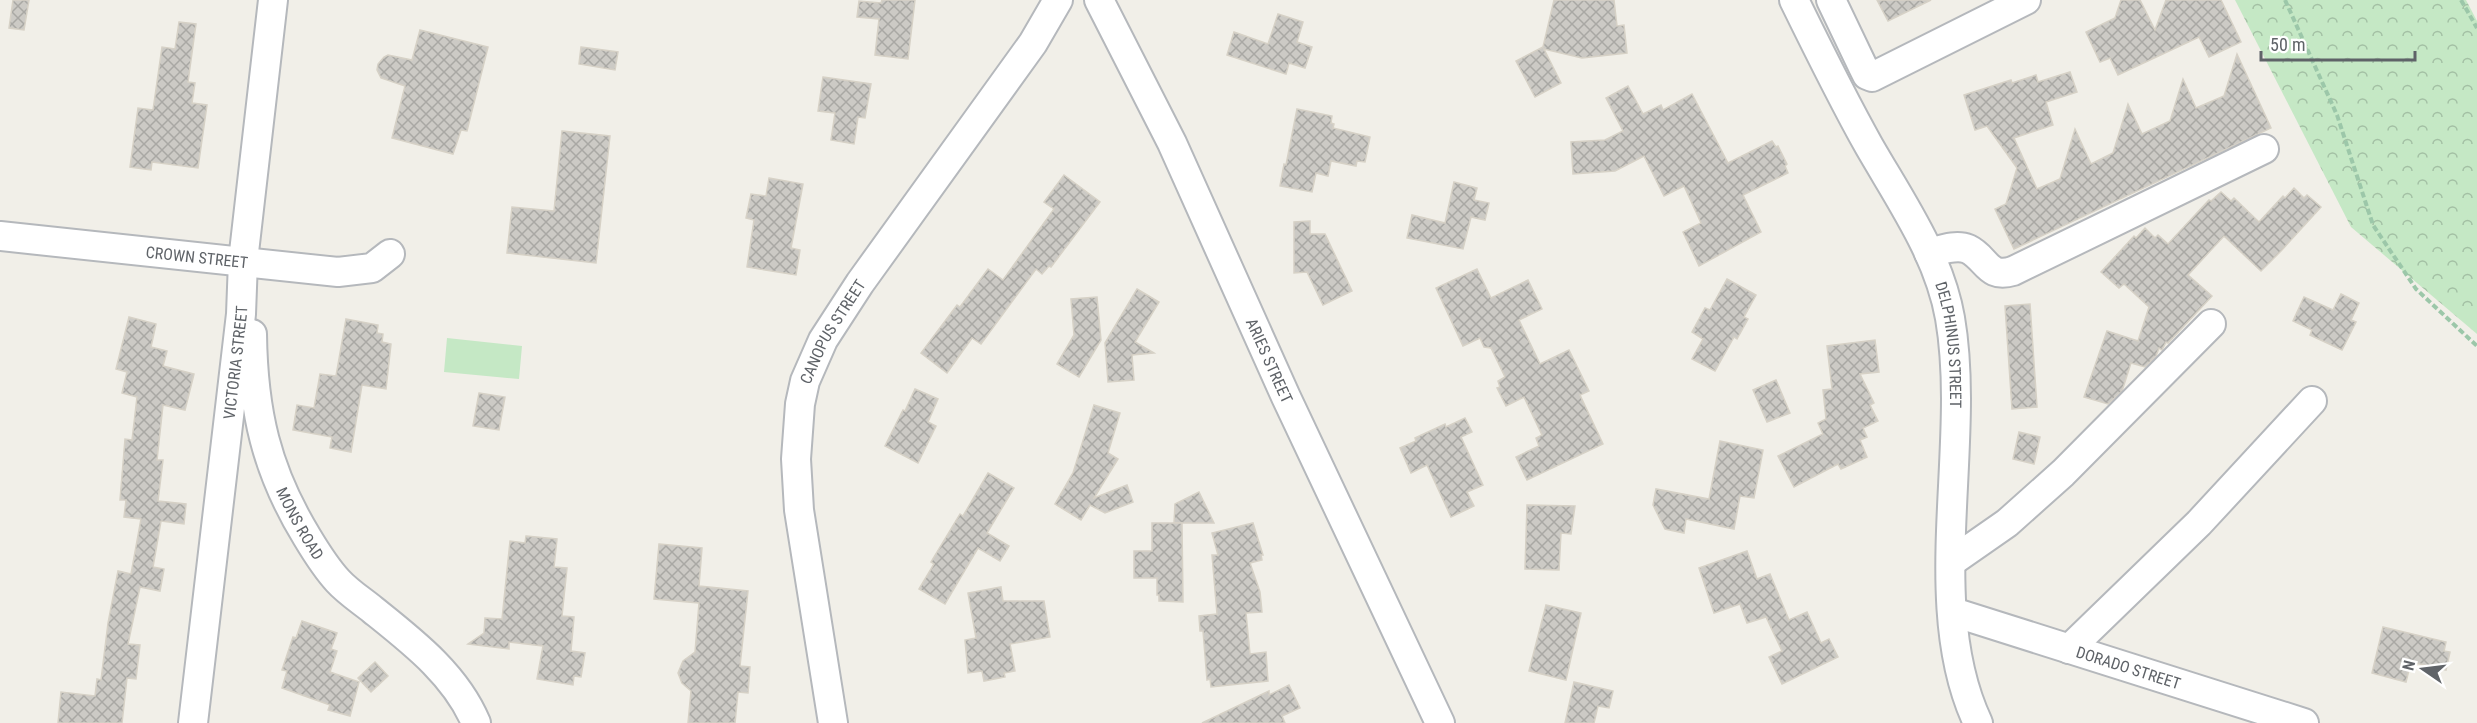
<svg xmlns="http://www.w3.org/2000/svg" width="2477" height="723" font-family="'Roboto Condensed',sans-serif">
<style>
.forest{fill:url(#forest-crowns)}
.garden{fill:#c5e8c5}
.building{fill:url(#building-cross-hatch);stroke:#d6d1c6;stroke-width:1.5}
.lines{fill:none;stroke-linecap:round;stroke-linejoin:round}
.minor-casing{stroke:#b5b8bc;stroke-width:32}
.path{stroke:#9cc7a9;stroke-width:4;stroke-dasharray:6 3;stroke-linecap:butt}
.minor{stroke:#fff;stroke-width:28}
.labels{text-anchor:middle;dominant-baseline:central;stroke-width:4.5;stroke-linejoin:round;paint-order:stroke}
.street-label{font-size:16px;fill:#5f6368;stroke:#fff}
</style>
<defs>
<pattern id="forest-crowns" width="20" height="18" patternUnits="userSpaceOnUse" patternTransform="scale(1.5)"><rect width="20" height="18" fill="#c5e8c5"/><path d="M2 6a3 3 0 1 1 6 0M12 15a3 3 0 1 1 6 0" fill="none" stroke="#a3c0a4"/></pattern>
<pattern id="building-cross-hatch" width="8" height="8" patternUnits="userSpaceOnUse" patternTransform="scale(1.5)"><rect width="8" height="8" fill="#cccac5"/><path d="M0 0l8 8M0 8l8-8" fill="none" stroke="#a9a8a4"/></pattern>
</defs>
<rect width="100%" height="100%" fill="#f1efe8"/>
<polygon class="forest" points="2235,0 2466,0 2477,21 2477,334 2351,227"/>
<polygon class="garden" points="447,338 522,346 519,379 444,372"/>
<g class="building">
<polygon points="13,0 29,0 24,30 9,28"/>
<polygon points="882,0 915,0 908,59 875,55 879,19 857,17 859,1 881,3"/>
<polygon points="1554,0 1614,0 1617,26 1624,25 1627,53 1582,58 1544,49 1561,83 1535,97 1516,61 1543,47"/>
<polygon points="1877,0 1931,0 1888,21"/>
<polygon points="2121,0 2140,0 2155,30 2166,0 2221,0 2241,42 2209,57 2199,37 2118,75 2110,58 2100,62 2086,32 2115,18"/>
<polygon points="1278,14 1303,22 1297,42 1312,47 1305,68 1289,63 1286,74 1227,55 1234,32 1268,44"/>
<polygon points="179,22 196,24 188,82 195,83 192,103 207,105 198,168 152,162 151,170 130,167 138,108 153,110 162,47 175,49"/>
<polygon points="420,30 488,47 467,131 461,130 453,154 392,138 405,86 381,78 377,70 378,64 384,57 388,55 412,60"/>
<polygon points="581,47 618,52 615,70 579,64"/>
<polygon points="2237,54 2271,128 2014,249 1995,209 2006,204 2017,168 1987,126 1975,130 1964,95 2011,80 2012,83 2036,75 2038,82 2070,72 2077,92 2046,102 2053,125 2014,138 2037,189 2060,179 2075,129 2091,164 2113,153 2128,104 2142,134 2170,121 2183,79 2196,108 2224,96"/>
<polygon points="823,77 871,84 865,118 858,117 854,144 831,140 835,113 818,111"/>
<polygon points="1628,86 1643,114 1661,105 1663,110 1692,94 1728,163 1772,141 1776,147 1778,146 1787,164 1785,166 1788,173 1743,195 1761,232 1699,266 1683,232 1701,223 1684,186 1664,196 1644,156 1615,171 1573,174 1571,142 1605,140 1623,131 1606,98"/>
<polygon points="1297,109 1332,116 1331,123 1334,124 1333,128 1370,137 1365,162 1357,161 1356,166 1331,161 1328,176 1316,173 1312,192 1280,186 1284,164 1286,165"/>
<polygon points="562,131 610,136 596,263 507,253 512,207 554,211"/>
<polygon points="1064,175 1100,202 1051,267 1049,266 1042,274 1036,269 981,344 972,338 947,373 921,353 957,305 960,307 988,269 1003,280 1054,209 1044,202"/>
<polygon points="769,178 803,184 791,248 800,250 796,275 747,267 754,220 746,218 751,194 766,196"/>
<polygon points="1454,182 1477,188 1474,200 1489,203 1485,220 1471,217 1463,249 1407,238 1412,215 1445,223"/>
<polygon points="2294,188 2304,198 2307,195 2321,207 2281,251 2261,271 2224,236 2188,275 2212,296 2168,343 2166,342 2162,350 2159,348 2156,356 2145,367 2131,363 2122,391 2108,404 2084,397 2107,331 2138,341 2149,307 2124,284 2119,288 2101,272 2134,236 2136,238 2145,228 2155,238 2158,235 2168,244 2209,200 2211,201 2221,192 2231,201 2234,198 2259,222 2283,196 2285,198"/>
<polygon points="1310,221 1310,234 1325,234 1352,291 1323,305 1307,272 1294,273 1294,222"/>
<polygon points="1477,269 1491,298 1528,280 1542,309 1519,320 1540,364 1569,350 1589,391 1580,395 1603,444 1527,480 1516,457 1539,446 1536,438 1542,435 1524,397 1506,406 1497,388 1500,387 1498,381 1505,377 1491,348 1484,347 1480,338 1463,346 1436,288"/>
<polygon points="1727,279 1756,295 1744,317 1748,319 1737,339 1734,337 1715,371 1692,359 1703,339 1692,332 1705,308 1710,310"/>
<polygon points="1137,289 1159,302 1135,342 1154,353 1132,355 1134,380 1108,382 1105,343"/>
<polygon points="2341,294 2359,303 2351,320 2356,322 2342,350 2310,335 2312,330 2293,321 2304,297 2333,310"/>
<polygon points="1097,297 1101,340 1079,377 1057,364 1074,335 1071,299"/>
<polygon points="2030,304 2037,407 2012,409 2005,306"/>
<polygon points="129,317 156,324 151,347 167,351 163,366 194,374 185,410 163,405 157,460 163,460 158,501 186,504 184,524 161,521 153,567 164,569 160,591 140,587 128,644 140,645 136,679 127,678 122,723 58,723 61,692 95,696 97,679 101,680 108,623 118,571 131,574 141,519 124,517 126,500 120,500 125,439 132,440 137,397 122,393 127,372 116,369"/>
<polygon points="346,319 378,325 377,333 383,334 382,342 391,344 386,389 362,385 351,452 330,448 332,437 293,430 297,405 314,408 320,374 336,376"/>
<polygon points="1875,340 1879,372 1860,374 1874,403 1870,405 1878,421 1863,428 1867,437 1860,440 1867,457 1841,469 1838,464 1794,487 1778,456 1823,434 1818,423 1826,419 1823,390 1832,389 1827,346"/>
<polygon points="1776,380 1790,413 1767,422 1753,390"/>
<polygon points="915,389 938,399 928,422 936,426 918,463 885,446 903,410 905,411"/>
<polygon points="479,393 505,397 499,430 473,426"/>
<polygon points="1094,405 1120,413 1108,453 1118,459 1094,498 1127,485 1133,502 1105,513 1090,505 1081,520 1055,504 1073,473"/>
<polygon points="1465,418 1472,432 1461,437 1483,485 1467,492 1474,506 1451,517 1427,465 1411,473 1400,448 1416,441 1415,438 1445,424 1446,427"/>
<polygon points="2019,432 2040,437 2034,464 2013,459"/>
<polygon points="1720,441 1763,450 1754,498 1740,496 1734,529 1686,519 1684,533 1665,529 1653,505 1656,489 1709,499"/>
<polygon points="988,473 1014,488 987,533 1009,546 1000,561 978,548 945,604 919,589 934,564 931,562 960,514 963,516"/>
<polygon points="1199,492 1214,523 1174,523 1175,504"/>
<polygon points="1527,505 1575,506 1571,534 1561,533 1559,570 1525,569"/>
<polygon points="1152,523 1182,523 1183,602 1159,601 1159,595 1157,595 1157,578 1134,578 1134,551 1152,551"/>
<polygon points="1253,523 1263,555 1261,555 1262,560 1250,563 1260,592 1262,612 1246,613 1250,654 1266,652 1268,681 1211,687 1210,679 1207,680 1203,631 1200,631 1199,616 1217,614 1212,555 1218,555 1212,533"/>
<polygon points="526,536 557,539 554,567 567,568 562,616 574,617 571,651 585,653 581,677 574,676 573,685 537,679 543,646 509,642 509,649 468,644 484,633 485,618 502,619 510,541 525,543"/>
<polygon points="659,544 702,548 699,586 748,591 740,666 750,667 748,693 738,692 735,723 688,723 691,691 682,683 678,673 683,661 695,652 699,603 654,599"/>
<polygon points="1747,551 1757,579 1770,574 1789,620 1807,612 1821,643 1829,639 1838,657 1782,684 1769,657 1782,651 1766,617 1747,623 1740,604 1714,613 1699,568"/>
<polygon points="1001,587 1003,601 1044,601 1050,637 1010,644 1015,671 1004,673 1005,677 984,681 982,671 968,673 965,640 976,638 968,593"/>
<polygon points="1546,605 1581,613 1566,680 1529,671"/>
<polygon points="302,621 337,633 331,649 337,651 330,672 359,682 350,716 328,710 330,705 282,688 287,671 282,670 293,637 296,638"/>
<polygon points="2383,627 2446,642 2444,651 2450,652 2446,670 2411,662 2406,682 2372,673"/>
<polygon points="375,662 388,676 371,692 358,678"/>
<polygon points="1574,682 1613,691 1609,708 1598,706 1594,723 1565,723"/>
<polygon points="1289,685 1300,708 1282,716 1285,723 1202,723 1269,691 1269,695"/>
</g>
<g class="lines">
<g class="minor-casing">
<g id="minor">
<path id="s1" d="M1099,0l73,143 114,254 154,326"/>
<path id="s2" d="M1794,0c24,49 48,98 75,146 31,54 70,109 81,172 22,127 -28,287 28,405"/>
<polyline points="1831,0 1863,67 1867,75 1872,77 2026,0"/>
<path id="s3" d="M0,236l338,36 34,-4 18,-14"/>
<path d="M1929,253c12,-3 27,-9 39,-4 19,9 19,30 45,22l251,-122"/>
<path id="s4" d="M252,334c1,77 14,136 55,203 9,15 19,31 31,44 10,11 24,20 35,29 40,32 83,65 103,113"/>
<polyline points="1951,562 2007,523 2063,473 2211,324"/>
<path id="s5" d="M1953,612l351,111"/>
<polyline points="2069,649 2199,523 2312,401"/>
<path id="s6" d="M193,723l48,-409 2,-53 30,-261"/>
<path id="s7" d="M833,723l-34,-213 -3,-51 4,-55 5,-23 18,-41 37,-57 173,-240 25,-43"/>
</g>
</g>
<g class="path">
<polyline points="2285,0 2337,115 2373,225 2416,289 2477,346"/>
<polyline points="2461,0 2477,28"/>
</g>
<use href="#minor" class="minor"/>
</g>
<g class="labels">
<g class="street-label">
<text stroke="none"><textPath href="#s3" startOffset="198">CROWN STREET</textPath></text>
<text stroke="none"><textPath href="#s7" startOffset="402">CANOPUS STREET</textPath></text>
<text stroke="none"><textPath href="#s2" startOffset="382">DELPHINUS STREET</textPath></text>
<text stroke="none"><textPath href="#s1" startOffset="399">ARIES STREET</textPath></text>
<text stroke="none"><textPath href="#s6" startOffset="363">VICTORIA STREET</textPath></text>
<text stroke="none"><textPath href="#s4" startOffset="198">MONS ROAD</textPath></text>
<text stroke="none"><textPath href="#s5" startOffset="184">DORADO STREET</textPath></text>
</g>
</g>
<g transform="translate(2423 669) rotate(284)" stroke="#ffffff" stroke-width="4.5" paint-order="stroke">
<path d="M0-4.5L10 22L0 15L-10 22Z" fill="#5f6368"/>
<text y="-9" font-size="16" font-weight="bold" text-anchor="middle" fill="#5f6368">N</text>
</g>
<path d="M2261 51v9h154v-9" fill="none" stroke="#5f6368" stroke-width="3"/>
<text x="2270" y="51" font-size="18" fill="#5f6368" stroke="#ffffff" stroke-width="4.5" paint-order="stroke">50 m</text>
</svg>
